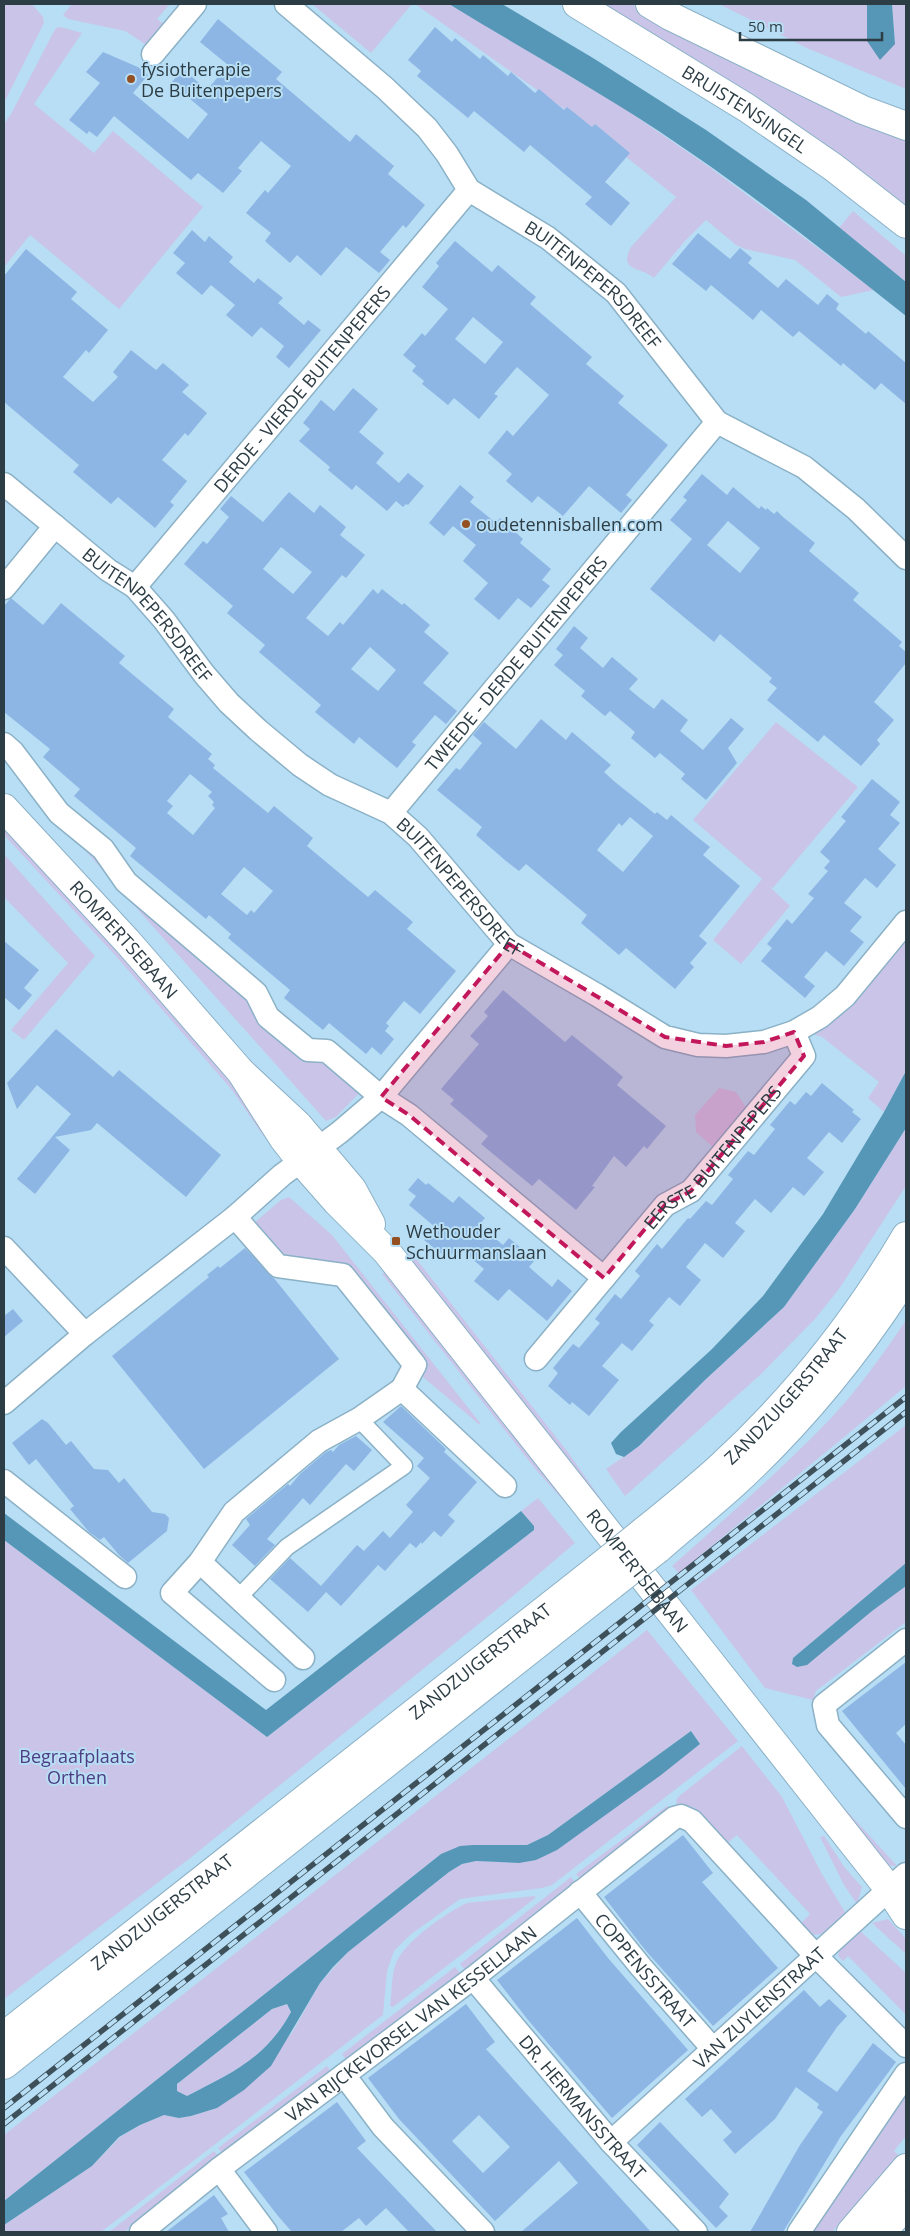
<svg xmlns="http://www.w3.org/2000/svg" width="910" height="2236" font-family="'Open Sans',sans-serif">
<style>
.green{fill:#cac5e8}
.water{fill:#5696b6;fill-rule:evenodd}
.building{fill:#8db6e5;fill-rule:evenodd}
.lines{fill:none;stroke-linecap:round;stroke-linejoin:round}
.pedestrian-casing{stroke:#8bb1c6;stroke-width:19}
.minor-casing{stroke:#8bb1c6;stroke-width:25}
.tertiary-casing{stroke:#8bb1c6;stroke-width:30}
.secondary-casing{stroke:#8bb1c6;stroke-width:30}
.pedestrian{stroke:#fff;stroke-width:16}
.minor{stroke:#fff;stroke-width:22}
.tertiary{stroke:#fff;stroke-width:28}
.secondary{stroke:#fff;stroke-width:28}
.rail-casing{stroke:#3e515b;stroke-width:5.5}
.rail{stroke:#b7def4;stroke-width:4;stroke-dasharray:11;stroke-linecap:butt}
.secondary-bridge-casing{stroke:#8bb1c6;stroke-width:30;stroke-linecap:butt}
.secondary-bridge{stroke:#fff;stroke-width:28}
.marked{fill:#c2185b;fill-opacity:0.2;stroke:#c2185b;stroke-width:4;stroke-dasharray:10 6;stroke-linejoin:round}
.poi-dot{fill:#945022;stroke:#b7def4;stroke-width:2}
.labels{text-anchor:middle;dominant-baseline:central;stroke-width:4;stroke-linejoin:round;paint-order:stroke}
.poi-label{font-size:18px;fill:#2d3d45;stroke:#b7def4;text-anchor:start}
.street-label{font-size:18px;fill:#2d3d45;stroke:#b7def4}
.park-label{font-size:18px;fill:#4e3d82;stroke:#b7def4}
</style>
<rect width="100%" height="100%" fill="#b7def4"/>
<g class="green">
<polygon points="4,4 32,4 43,17 44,23 4,103"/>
<polygon points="72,4 170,4 157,19 168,27 151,48 125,31 68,19 63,15"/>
<polygon points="312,4 412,4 371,53"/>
<path d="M415,4h34l173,103 86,59 166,124 -33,7 -46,-37 -50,-11 -9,-4 -30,-25 -22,22 -30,36c-14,-12 -36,-6 -23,-31l45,-50 -92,-74z"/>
<polygon points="597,4 631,4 715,52 906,138 906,210 886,194 876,181"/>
<polygon points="719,4 867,4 867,41 895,44 892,4 906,4 906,89 809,49"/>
<polygon points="61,27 82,33 34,104 94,153 113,131 203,207 119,309 30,235 4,267 4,124 11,114 53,33 56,28"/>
<polygon points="853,211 906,256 906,282 839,228"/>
<polygon points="776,722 858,787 773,888 770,887 790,906 741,964 713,940 762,879 693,820"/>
<polygon points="51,812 256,1005 326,1065 336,1060 367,1085 336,1117 326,1121"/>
<polygon points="4,824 238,1085 270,1132 264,1137 232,1090 114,954 4,835"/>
<polygon points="4,854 95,956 24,1040 11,1030 68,963 4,897"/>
<polygon points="906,938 906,1071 884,1112 868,1098 879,1082 822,1037 813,1034 835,1017"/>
<polygon points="719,1088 736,1092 747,1109 714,1148 696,1132 695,1115"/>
<polygon points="906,1128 906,1186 839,1289 815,1319 759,1376 625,1496 606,1469 639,1446 705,1380 784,1307 855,1209"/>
<polygon points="289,1197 332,1235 481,1424 480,1425 423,1377 343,1264 291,1261 279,1252 254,1223 281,1200"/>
<polygon points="410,1251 567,1451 617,1522 404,1256"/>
<polygon points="388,1270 597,1538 537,1471 382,1274"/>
<path d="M906,1320v66l-227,187 -7,-7c55,-49 110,-97 160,-149 27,-29 52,-64 74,-97z"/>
<polygon points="906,1425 906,1563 793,1658 792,1664 906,1586 906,1622 816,1691 813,1700 765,1688 691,1590"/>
<polygon points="538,1498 575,1543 507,1601 189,1859 4,1999 4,1540 267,1737 534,1530 534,1526 521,1511"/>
<polygon points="647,1630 738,1741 552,1885 542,1888 460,1899 410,1935 394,1951 387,1971 383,2015 101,2232 4,2232 4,2225 92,2166 120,2137 140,2125 164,2115 179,2118 191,2116 217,2108 292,2033 320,1983 348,1952 449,1872 462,1864 476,1861 519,1863 649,1783 700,1744 691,1731 548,1835 527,1845 441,1854 4,2201 4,2135"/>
<polygon points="742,1746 782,1797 822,1874 848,1917 829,1934 808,1935 798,1926 810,1914 737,1835 726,1844 695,1808 689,1806 678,1807 676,1801 678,1797"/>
<polygon points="826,1788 897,1866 882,1865"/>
<polygon points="667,1806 673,1809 582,1881 576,1874"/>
<polygon points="824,1836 845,1868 862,1887 857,1904 844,1885 820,1837"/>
<polygon points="571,1877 577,1885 466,1971 460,1964"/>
<path d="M534,1896l2,1 -2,2 -141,108 -3,-1c2,-14 1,-30 6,-43 9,-22 50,-50 71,-60z"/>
<polygon points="888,1919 906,1939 906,1954 872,1923"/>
<polygon points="859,1930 906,1973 906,2015 848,1956 843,1961 838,1956 841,1946"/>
<polygon points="455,1967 461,1974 347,2061 342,2054"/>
<path d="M287,2004l4,8c-25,46 -59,61 -104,84l-10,-5v-7l95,-75z"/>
<polygon points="327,2066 332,2073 224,2155 218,2148"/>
<polygon points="906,2088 906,2136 894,2151 898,2155 832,2232 811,2232"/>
<polygon points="214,2151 220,2158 124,2232 109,2232"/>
</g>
<g class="water">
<path d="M449,4h53l91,54 113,72 100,70 100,82v34c-92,-73 -185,-147 -285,-209 -56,-35 -115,-68 -172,-103z"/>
<polygon points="867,4 892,4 895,44 880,60 867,41"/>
<polygon points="906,1071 906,1128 855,1209 784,1307 705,1380 639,1446 624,1457 616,1454 611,1443 621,1432 711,1350 763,1296 823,1214 884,1112"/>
<polygon points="521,1511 534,1526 534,1530 267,1737 4,1540 4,1513 266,1710"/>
<polygon points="906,1563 906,1586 872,1611 807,1665 797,1667 792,1664 793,1658"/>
<path d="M691,1731l9,13 -39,31 -104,75 -21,10 -17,3 -43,-2 -14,3 -13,8 -101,80 -15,15 -13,16 -49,83 -27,24 -27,18 -26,8 -12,2 -15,-3 -24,10 -21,12 -27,29 -88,59v-24l437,-347 19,-8 13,-1h54l21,-10zM287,2004l4,8c-25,46 -59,61 -104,84l-10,-5v-7l95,-75z"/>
</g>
<g class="building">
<polygon points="218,19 282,72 276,79 350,142 356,134 394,166 388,174 425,205 406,228 403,225 380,252 390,260 379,273 346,247 321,276 297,255 290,263 265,241 271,233 246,213 265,190 268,193 291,166 261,141 238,168 242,171 223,193 198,173 191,180 114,116 97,137 89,131 87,134 69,120 100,83 86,72 103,52 140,68 148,75 133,93 188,139 208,114 171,83 183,69 207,90 228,65 200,42"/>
<polygon points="435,27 452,42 455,38 480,59 483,55 508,76 511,72 535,93 539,89 564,110 567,107 592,127 595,124 630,153 605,182 630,203 611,226 585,204 592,197 530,145 524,152 474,111 468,118 417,76 421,71 408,60"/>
<polygon points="192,230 205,242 209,236 233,257 229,262 254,283 258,278 283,298 278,303 304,325 308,320 321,330 289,368 276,357 284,346 261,327 252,337 226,315 235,305 211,285 202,295 176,273 185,263 173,253"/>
<polygon points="698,233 730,259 740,248 752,258 748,263 778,288 786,279 818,305 827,294 839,304 836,309 866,334 868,331 906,363 906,404 881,383 875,390 843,363 841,366 799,331 793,337 761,310 753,320 711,285 706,291 672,264"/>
<path d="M455,241l37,31 6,-7 38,32 -6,7 62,53 -6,7 38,32 -6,7 50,42 -42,50 6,5 -11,13 -32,-27 -26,30 -25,-20 -6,7 -26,-22 6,-7 -24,-21 19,-23 6,6 36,-41 -32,-28 -23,27 4,2 -19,23 -25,-21 -6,7 -26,-21 2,-3 -12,-10 4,-5 -13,-11 19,-22 3,3 23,-27 -26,-22 17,-21 -3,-3zM473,317l30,25 -18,22 -30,-25z"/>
<polygon points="26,249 77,292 71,299 108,330 89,353 86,350 63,377 93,402 118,377 113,372 131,350 156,370 163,363 189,385 182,392 207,413 188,436 185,433 162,460 187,481 170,502 174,505 155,528 118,497 111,504 86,483 73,472 79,465 4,402 4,276"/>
<polygon points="353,388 378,409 359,432 384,453 376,463 399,483 408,473 424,486 408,505 406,504 403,507 396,501 387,511 356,485 352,490 328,470 330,467 299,441 310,429 303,423 321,400 334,411"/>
<path d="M702,474l25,21 6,-8 26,22 2,-3 5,4 1,-2 7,6 3,-3 6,6 32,26 -6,8 50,42 -6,7 49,42 -3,4 7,6v11l-32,39 20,18 -17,20 3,4 -19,22 -37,-31 -6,7 -51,-42 10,-12 -8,-6 3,-4 -52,-44 -6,8 -64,-53 42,-50 -22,-19 17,-20 -4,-3zM728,521l32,27 -20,25 -33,-28z"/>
<polygon points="460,485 474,497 470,502 496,523 500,518 523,539 520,543 551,569 542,580 550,586 531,608 518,598 499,620 474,599 488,583 463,561 476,545 453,526 444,536 429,523"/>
<path d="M289,492l25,21 6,-8 26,22 -6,8 25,20 -19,23 -4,-3 -36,43 22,18 12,-14 3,3 30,-36 5,5 4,-5 20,16 2,-2 26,22 -6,7 25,21 -26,30 34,28 -11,13 -11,-9 -23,27 4,3 -19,23 -38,-31 -5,7 -39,-32 6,-7 -62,-53 6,-7 -38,-32 6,-7 -49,-42 19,-23 4,3 22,-27 -9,-8 11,-13 32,26zM281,547l31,25 -19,22 -30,-25zM370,647l26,23 -18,21 -27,-22z"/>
<path d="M11,598l32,27 18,-22 64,53 -6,7 55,46 -6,8 44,37 -4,5 7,6 -2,3 55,45 6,-7 39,32 -6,8 61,51 7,-7 38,32 -6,7 49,42 -36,43 -16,-13 -18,22 3,3 -4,5 9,8 -13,16 -9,-8 -6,7 -37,-31 -6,7 -39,-32 6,-8 -62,-52 3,-4 -22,-19 -3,4 -76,-63 6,-8 -62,-52 6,-7 -37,-32 7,-8 -46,-37v-106zM190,774l22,18 -4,4 6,6 -2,3 3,3 -22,27 -26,-22 6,-7 -6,-5zM244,867l29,24 -19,22 -3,-3 -4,5 -26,-21z"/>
<polygon points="574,626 588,638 580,648 603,668 612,657 638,679 629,689 641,699 654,709 662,699 688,720 680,731 703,750 731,718 744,729 728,748 737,763 706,800 681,779 685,774 660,753 655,758 631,738 635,732 610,711 605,716 600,712 581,696 585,691 554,665 563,655 556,649"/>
<path d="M541,719l25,21 6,-8 39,33 -7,7 11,10 40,32 2,-2 10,8 4,-5 25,21 14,11 -7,8 37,31 -41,50 8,7 -17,20 4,4 -19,22 -49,-41 -7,7 -38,-32 6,-8 -61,-51 -7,7 -13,-10 -30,-26 6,-8 -45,-37 19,-22 4,2 22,-27 -9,-8 11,-13 32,27zM630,817l23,19 -30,36 -26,-22 22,-27 3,3z"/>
<polygon points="872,779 900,802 890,815 900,823 878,849 896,865 877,888 865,878 844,903 862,917 850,931 864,942 844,966 826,951 804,977 815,986 805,998 761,961 772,948 767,944 787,919 792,924 814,898 808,894 828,871 824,868 830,861 820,852 846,821 841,817"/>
<polygon points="4,941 39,970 24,988 32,995 19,1010 4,997"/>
<polygon points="503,990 565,1042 572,1035 610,1066 623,1077 617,1085 666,1126 647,1149 644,1146 626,1167 614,1156 592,1186 595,1187 576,1210 539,1179 532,1186 481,1144 488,1136 450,1104 454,1100 441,1089 479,1044 470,1036 488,1016 484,1012"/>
<polygon points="56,1029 113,1077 119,1070 221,1155 186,1197 97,1123 91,1130 55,1137 70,1150 35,1194 17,1179 71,1114 37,1085 17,1109 7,1083"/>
<polygon points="822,1083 854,1110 852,1112 861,1119 842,1143 829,1132 807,1158 824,1172 804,1196 793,1187 771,1213 755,1199 735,1223 745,1231 723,1258 705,1243 686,1267 701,1280 680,1306 669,1297 649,1321 654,1325 632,1351 622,1343 602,1366 619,1380 589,1416 572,1402 570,1405 548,1386 558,1373 553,1368 573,1344 579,1348 600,1323 595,1319 615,1294 621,1299 640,1276 635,1271 657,1244 662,1249 688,1218 690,1219 706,1201 712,1205 733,1179 728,1175 748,1151 754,1155 775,1129 770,1125 790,1101 795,1105 806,1092 811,1096"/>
<polygon points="418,1178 426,1185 428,1183 453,1203 459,1196 485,1218 479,1225 503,1245 509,1238 535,1260 529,1267 552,1287 558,1279 572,1291 547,1321 509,1289 498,1301 474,1281 484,1269 458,1247 448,1259 424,1240 435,1227 409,1205 416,1196 408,1190"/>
<polygon points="245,1248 273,1277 339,1359 204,1469 112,1356 209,1277 207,1275 218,1266 220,1268"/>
<polygon points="13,1309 23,1321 4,1337 4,1316"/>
<polygon points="401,1406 446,1449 444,1452 477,1482 448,1515 455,1521 441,1537 434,1531 422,1544 421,1542 416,1548 410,1543 385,1571 378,1565 341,1606 326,1592 308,1612 270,1579 290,1558 321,1586 357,1545 364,1551 383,1531 390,1538 413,1512 406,1505 430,1478 417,1466 424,1458 383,1422"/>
<polygon points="42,1419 48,1423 66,1445 71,1441 94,1469 108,1470 119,1483 124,1478 152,1512 165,1514 169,1518 167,1531 128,1563 119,1555 104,1537 100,1540 89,1532 70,1509 74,1506 36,1459 29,1465 12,1443"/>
<polygon points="356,1436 372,1450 354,1471 346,1464 310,1505 303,1498 267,1539 275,1545 255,1566 232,1545 250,1525 246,1519 288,1484 290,1486 300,1474 326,1452 331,1450 333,1452 339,1445"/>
<polygon points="906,1662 906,1724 896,1733 906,1745 906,1789 842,1711"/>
<polygon points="683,1835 713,1873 702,1882 778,1968 713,2026 646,1951 604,1897"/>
<polygon points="577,1918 608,1958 688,2050 612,2118 528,2020 497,1980"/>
<polygon points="804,1990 820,2007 829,1999 847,2016 837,2027 807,2071 837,2092 873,2043 896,2062 841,2136 783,2232 750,2232 800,2145 823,2112 817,2108 819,2104 796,2087 775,2119 735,2154 723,2140 732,2132 711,2109 702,2117 685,2099"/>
<path d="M466,2004l29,38 -9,7 165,183h-130l57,-49 -19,-22 -64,60 -96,-102 -31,-41zM479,2115l31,32 -27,26 -31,-32z"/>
<polygon points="337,2102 366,2141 357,2148 437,2232 409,2232 386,2208 366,2226 359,2218 341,2232 292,2232 278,2216 244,2172"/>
<polygon points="660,2122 729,2194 719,2207 728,2216 716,2228 637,2145"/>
<polygon points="214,2195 228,2214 221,2218 229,2232 166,2232"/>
</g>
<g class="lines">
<g class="pedestrian-casing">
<polyline id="pedestrian" points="239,1597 287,1547 404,1466 359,1419"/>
</g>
<g class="minor-casing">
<g id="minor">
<path id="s1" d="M286,4l99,84 42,40 20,26 22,36 79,48 68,55 101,129 87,45 52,42 50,49"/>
<polyline points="153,54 195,4"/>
<polyline points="4,484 55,526 4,588"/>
<path id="s2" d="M55,526l53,44 27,17 29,33 40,54 25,29 29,27 42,35 30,20 61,28 27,24 91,107 88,51 68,42 33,8 28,1 38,-4 30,-10 26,-15 25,-21 61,-74"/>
<path id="s3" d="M135,587l334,-397"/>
<polyline points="4,744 13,752 59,813 103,849 126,882 256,993 268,1017 308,1050 327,1051 381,1097 340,1132 282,1175 235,1217 85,1334 4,1248"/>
<path id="s4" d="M391,813l326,-391"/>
<polyline points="509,944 381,1097 409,1115 604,1278"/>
<polyline points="235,1217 278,1266 343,1275 415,1365 402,1389 505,1486"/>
<path id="s5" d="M536,1359l129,-154 26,-14 113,-135 -10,-24"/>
<polyline points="4,1403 85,1334"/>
<polyline points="4,1481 125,1577"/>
<polyline points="200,1562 303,1658"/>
<polyline points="906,1640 824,1705 828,1725 906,1817"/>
<polyline points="274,1680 172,1593 200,1562 234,1512 319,1441 359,1419 402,1389"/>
<path id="s6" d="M580,1892l61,75 72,82"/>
<path id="s7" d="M473,1978l138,164 85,90"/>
<polyline points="344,2075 383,2127 483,2232"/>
<path id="s8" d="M611,2142l295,-268"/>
<polyline points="219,2169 266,2232"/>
<path id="s9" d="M141,2232l78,-63 254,-191 201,-160 7,-2 11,5 123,134 91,91"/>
<polyline points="799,2232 906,2074"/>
</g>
</g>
<g class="tertiary-casing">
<g id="tertiary">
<path id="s10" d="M4,808l123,133 114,131 57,53 54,64 19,35"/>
<path id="s11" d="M241,1072l42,66 18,23 36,41 49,49 503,638 17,26"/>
<polyline points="851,2232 906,2168"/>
<polyline points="882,2232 906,2205"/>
</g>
</g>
<g class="secondary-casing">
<g id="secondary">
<path id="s12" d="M577,4l170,104 86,59 73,57"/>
<polyline points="650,4 670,16 863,110 906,126"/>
<path id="s13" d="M644,1531c26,-21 52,-42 76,-64 73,-67 136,-146 186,-231"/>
<path d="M658,1549c26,-23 53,-44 78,-67 66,-61 122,-130 170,-205"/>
<path id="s14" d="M4,2036l594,-468"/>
<polyline points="4,2065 612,1585"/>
</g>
</g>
<use href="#pedestrian" class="pedestrian"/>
<use href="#minor" class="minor"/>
<use href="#tertiary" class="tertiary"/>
<use href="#secondary" class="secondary"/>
<g class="rail-casing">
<g id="rail">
<polyline points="4,2108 906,1397"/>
<polyline points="4,2124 906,1412"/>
</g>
</g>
<use href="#rail" class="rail"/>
<g class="secondary-bridge-casing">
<g id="secondary-bridge">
<polyline points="598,1568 644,1531"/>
<polyline points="612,1585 658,1549"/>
</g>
</g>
<use href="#secondary-bridge" class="secondary-bridge"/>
</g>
<path class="marked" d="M509,944l156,93 61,9 38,-4 30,-10 10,24 -113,135 -26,14 -61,73 -195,-163 -28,-18z"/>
<g class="poi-dot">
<circle cx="131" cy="79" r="5"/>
<circle cx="466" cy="524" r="5"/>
<rect x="391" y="1236" width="10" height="10" rx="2.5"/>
</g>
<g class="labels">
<g class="poi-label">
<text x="141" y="69">fysiotherapie<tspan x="141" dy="21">De Buitenpepers</tspan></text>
<text x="476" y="524">oudetennisballen.com</text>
<text x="406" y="1231">Wethouder<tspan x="406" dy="21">Schuurmanslaan</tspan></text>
</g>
<g class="street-label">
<text stroke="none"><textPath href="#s12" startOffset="198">BRUISTENSINGEL</textPath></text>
<text stroke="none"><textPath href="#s1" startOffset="420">BUITENPEPERSDREEF</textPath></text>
<text stroke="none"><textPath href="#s3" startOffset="259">DERDE - VIERDE BUITENPEPERS</textPath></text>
<text stroke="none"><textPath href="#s2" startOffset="129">BUITENPEPERSDREEF</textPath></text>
<text stroke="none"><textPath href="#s4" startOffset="195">TWEEDE - DERDE BUITENPEPERS</textPath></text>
<text stroke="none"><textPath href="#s2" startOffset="549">BUITENPEPERSDREEF</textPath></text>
<text stroke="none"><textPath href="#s10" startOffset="178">ROMPERTSEBAAN</textPath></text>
<text stroke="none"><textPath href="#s5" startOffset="269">EERSTE BUITENPEPERS</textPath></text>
<text stroke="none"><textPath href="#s13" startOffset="196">ZANDZUIGERSTRAAT</textPath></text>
<text stroke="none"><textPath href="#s11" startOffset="638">ROMPERTSEBAAN</textPath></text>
<text stroke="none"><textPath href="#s14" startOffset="606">ZANDZUIGERSTRAAT</textPath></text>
<text stroke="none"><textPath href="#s14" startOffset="201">ZANDZUIGERSTRAAT</textPath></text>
<text stroke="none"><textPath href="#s6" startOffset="102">COPPENSSTRAAT</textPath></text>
<text stroke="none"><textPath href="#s8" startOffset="200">VAN ZUYLENSTRAAT</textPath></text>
<text stroke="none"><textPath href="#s9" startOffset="341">VAN RIJCKEVORSEL VAN KESSELLAAN</textPath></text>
<text stroke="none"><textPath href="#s7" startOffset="169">DR. HERMANSSTRAAT</textPath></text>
</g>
<g class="park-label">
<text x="77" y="1756">Begraafplaats<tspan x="77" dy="21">Orthen</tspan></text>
</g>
</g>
<rect width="910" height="2236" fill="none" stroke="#2d3d45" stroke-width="10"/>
<path d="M740 32v8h142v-8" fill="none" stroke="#2d3d45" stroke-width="2.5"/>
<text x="748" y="32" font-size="15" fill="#2d3d45" stroke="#b7def4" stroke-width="4" paint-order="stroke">50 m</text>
</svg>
